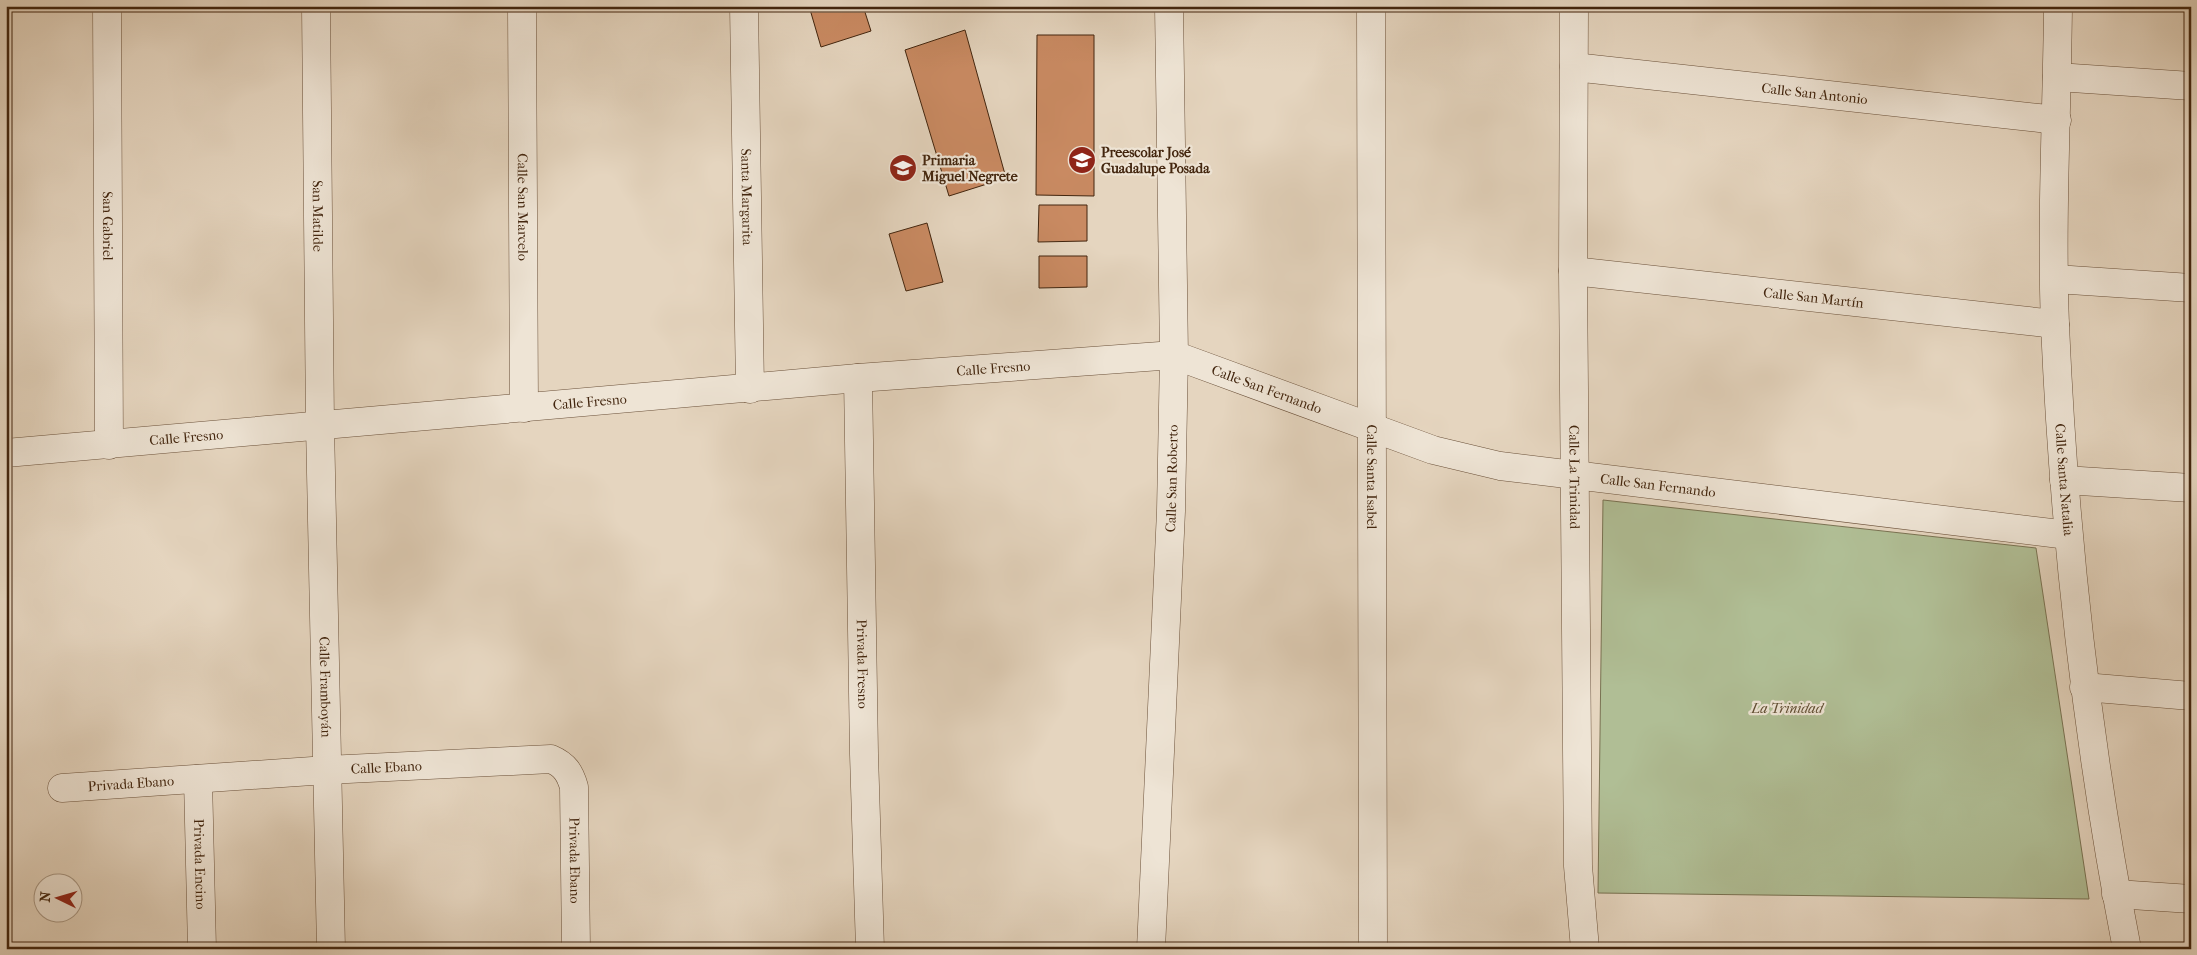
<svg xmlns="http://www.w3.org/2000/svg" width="2197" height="955" font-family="'IM FELL French Canon',serif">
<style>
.green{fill:#b0be95;stroke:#797252}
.building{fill:#c98a62;stroke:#42250e}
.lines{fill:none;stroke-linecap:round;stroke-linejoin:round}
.street-casing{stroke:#6b513a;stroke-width:29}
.street{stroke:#eee4d5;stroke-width:28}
.labels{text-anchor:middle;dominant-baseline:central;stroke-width:4.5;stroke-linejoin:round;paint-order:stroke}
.street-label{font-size:14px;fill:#42250e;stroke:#eee4d5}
.poi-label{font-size:14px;font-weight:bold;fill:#42250e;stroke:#eee4d5;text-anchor:start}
.park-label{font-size:14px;font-style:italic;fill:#5e4b30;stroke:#eee4d5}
</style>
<rect width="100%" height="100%" fill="#e5d5bf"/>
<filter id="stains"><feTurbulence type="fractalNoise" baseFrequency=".004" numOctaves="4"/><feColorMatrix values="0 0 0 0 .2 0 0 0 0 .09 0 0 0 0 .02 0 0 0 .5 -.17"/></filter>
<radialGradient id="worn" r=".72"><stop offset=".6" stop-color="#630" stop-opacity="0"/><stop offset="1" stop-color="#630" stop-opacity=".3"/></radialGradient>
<polygon class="green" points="1603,500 2036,548 2089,899 1598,893"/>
<g class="building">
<polygon points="809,6 863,6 871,31 821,47"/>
<polygon points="965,30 1006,178 949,196 905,50"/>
<polygon points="1037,35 1094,35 1094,196 1036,195"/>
<polygon points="1039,205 1087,205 1087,241 1038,242"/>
<polygon points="927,223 943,282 906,291 889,234"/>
<polygon points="1039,256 1087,256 1087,287 1039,288"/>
</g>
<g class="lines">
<g class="street-casing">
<g id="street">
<path id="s1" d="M107,6l2,439"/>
<path id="s2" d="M316,6l4,419 11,524"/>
<path id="s3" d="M522,6l2,402"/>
<path id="s4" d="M744,6l6,383"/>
<path id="s5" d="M1371,6l2,943"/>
<path id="s6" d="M1574,6l-1,265 5,595 7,83"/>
<path id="s7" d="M2058,6c-1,106 -7,213 -3,319 9,209 32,418 72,624"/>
<path id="s8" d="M1574,67l483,53"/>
<polyline points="2057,77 2191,86"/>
<path id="s9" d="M1573,271l482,53"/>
<polyline points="2055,279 2191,288"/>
<path id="s10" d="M858,378l6,376 6,195"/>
<path id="s11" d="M6,453l852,-75 316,-23 259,95 67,16 568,69"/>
<polyline points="2064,480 2191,488"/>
<polyline points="2084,687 2191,696"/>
<path id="s12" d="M198,779l4,170"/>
<path id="s13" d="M62,788l265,-18 224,-11c14,6 19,14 23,28l2,162"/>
<polyline points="2116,894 2191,899"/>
<path id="s14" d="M1151,949l20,-438 3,-156 -5,-349"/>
</g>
</g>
<use href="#street" class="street"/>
</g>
<defs>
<g id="school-disc" transform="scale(1.4375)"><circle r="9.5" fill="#8f2418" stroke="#eee4d5"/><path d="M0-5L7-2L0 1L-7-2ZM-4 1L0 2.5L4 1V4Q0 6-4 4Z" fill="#fff"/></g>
</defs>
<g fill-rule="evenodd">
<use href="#school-disc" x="1082" y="160"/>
<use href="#school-disc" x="903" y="168"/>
</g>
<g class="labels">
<g class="street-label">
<text stroke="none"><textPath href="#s8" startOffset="242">Calle San Antonio</textPath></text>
<text stroke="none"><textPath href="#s4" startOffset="191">Santa Margarita</textPath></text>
<text stroke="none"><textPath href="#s3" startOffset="201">Calle San Marcelo</textPath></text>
<text stroke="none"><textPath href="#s2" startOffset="210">San Matilde</textPath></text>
<text stroke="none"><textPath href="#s1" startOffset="220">San Gabriel</textPath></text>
<text stroke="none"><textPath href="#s9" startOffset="242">Calle San Martín</textPath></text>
<text stroke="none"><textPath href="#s11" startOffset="991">Calle Fresno</textPath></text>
<text stroke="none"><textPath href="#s11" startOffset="1271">Calle San Fernando</textPath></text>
<text stroke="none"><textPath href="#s11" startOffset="586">Calle Fresno</textPath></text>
<text stroke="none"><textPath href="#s11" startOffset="181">Calle Fresno</textPath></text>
<text stroke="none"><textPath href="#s14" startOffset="471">Calle San Roberto</textPath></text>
<text stroke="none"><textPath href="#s5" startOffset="471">Calle Santa Isabel</textPath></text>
<text stroke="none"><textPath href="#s6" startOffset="471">Calle La Trinidad</textPath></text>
<text stroke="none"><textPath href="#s7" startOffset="474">Calle Santa Natalia</textPath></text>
<text stroke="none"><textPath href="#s11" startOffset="1676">Calle San Fernando</textPath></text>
<text stroke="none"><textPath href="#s10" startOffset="286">Privada Fresno</textPath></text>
<text stroke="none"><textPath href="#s2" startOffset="681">Calle Framboyán</textPath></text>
<text stroke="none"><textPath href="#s13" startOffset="325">Calle Ebano</textPath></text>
<text stroke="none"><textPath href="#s13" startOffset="69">Privada Ebano</textPath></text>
<text stroke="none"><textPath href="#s13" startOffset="601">Privada Ebano</textPath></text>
<text stroke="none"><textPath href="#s12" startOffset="85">Privada Encino</textPath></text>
</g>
<g class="poi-label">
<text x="1101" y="152">Preescolar José<tspan x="1101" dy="16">Guadalupe Posada</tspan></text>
<text x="922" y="160">Primaria<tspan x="922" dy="16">Miguel Negrete</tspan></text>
</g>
<g class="park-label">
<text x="1787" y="708">La Trinidad</text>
</g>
</g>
<rect width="2197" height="955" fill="none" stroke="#e5d5bf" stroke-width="25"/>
<rect x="8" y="8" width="2182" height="940" fill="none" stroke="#42250e" stroke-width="2.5"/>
<rect x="12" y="12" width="2172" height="930" fill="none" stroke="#42250e"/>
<g transform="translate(58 898) rotate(275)"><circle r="24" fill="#eee4d5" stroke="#a99885"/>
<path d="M0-4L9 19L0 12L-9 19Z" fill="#8f2418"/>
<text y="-8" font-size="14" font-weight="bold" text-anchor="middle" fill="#42250e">N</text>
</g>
<rect width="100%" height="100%" filter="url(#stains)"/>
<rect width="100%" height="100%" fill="url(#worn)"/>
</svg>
